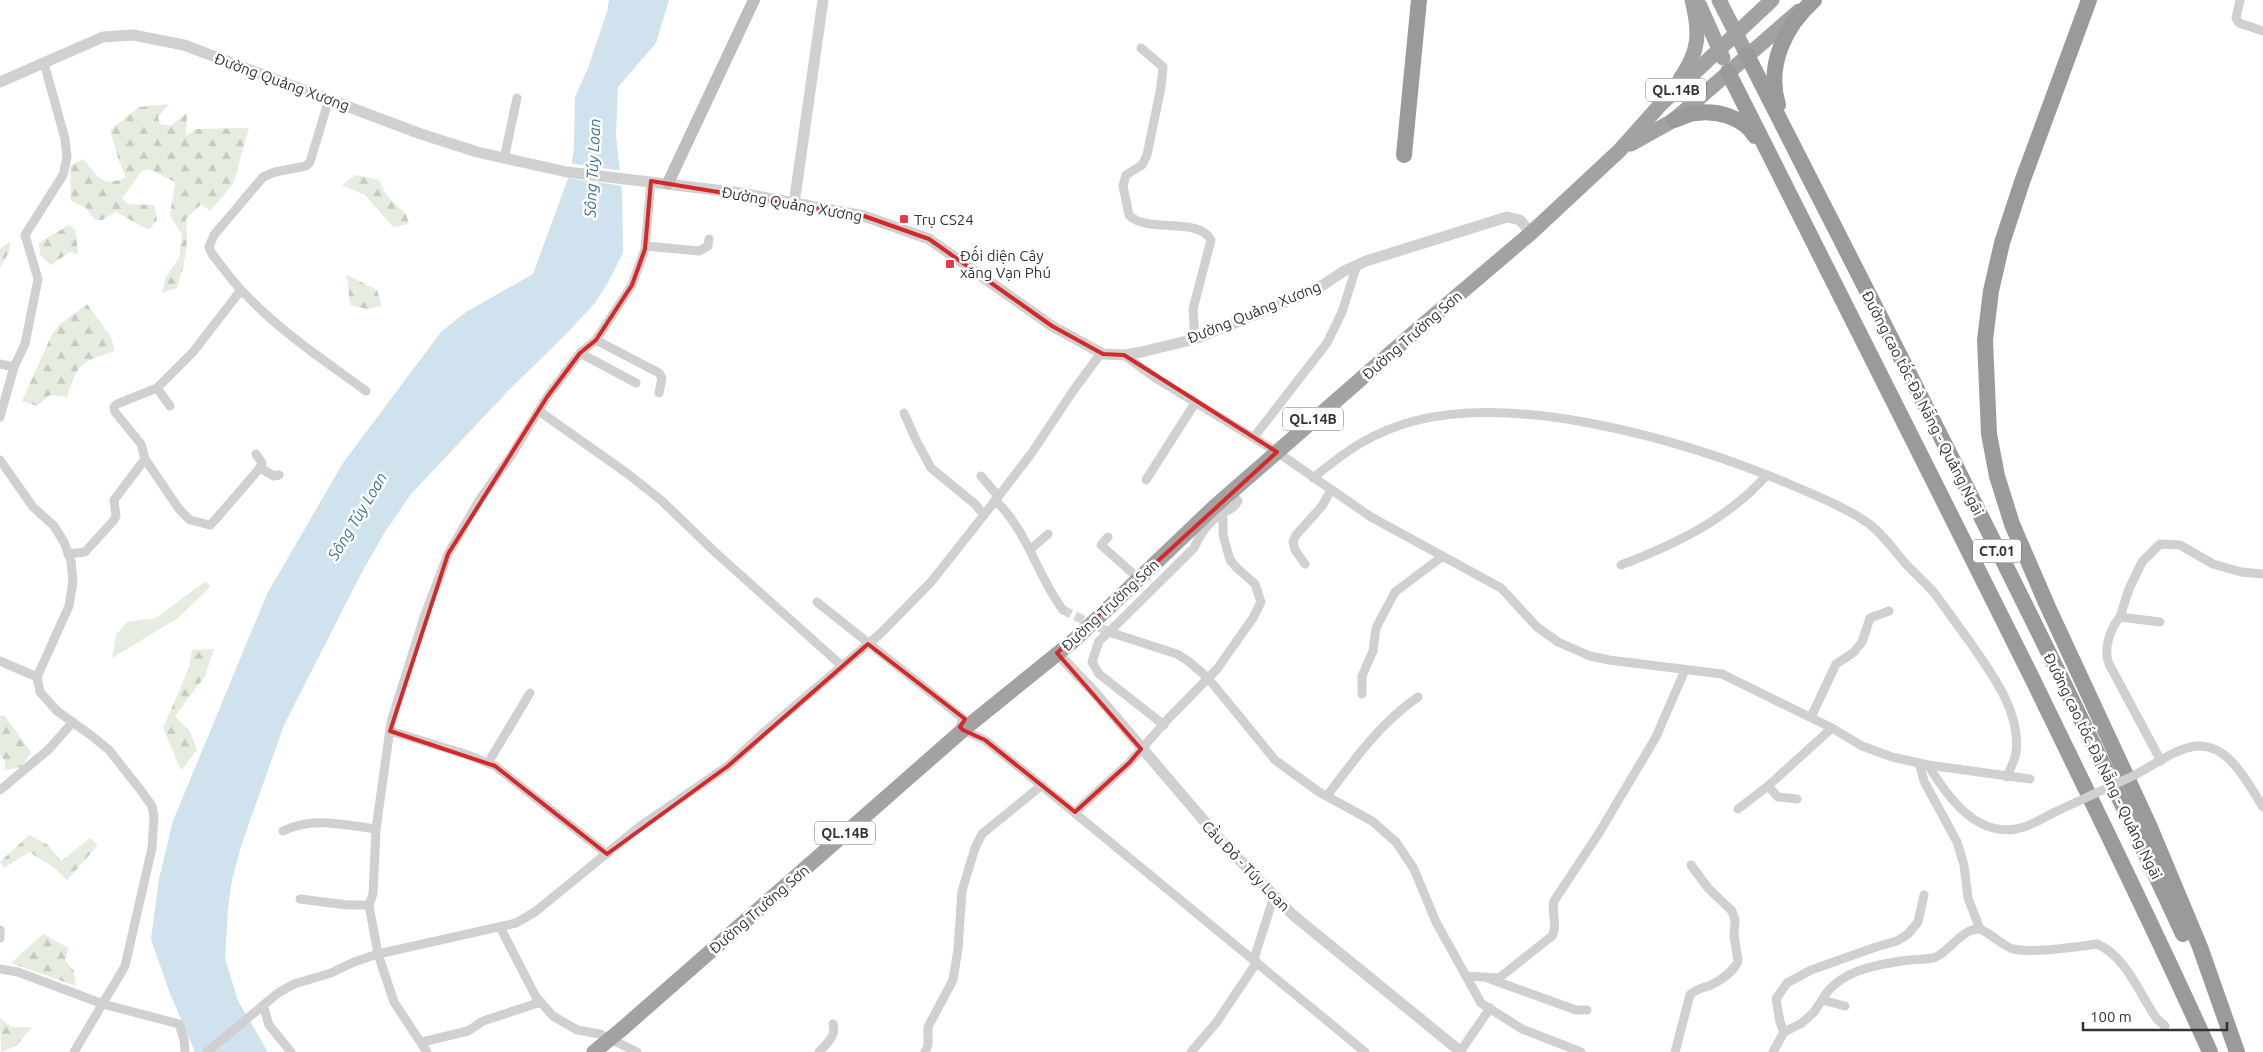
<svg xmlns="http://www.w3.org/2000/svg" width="2263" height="1052" font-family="Ubuntu,sans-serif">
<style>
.green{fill:#e6ecdf}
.forest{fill:url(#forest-firs)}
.water{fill:#cfe2ee}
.pier{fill:#fff}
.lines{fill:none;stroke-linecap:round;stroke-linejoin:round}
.minor-tunnel{stroke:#d6d6d6;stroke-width:9;stroke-dasharray:9 4.5;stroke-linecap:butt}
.minor{stroke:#d0d0d0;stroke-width:9}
.tertiary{stroke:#d0d0d0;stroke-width:11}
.secondary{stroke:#bdbdbd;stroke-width:12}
.trunk{stroke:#a2a2a2;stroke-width:15}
.motorway{stroke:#9a9a9a;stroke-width:16}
.minor-bridge{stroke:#d0d0d0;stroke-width:9}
.trunk-bridge{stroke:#a2a2a2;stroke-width:15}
.marked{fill:none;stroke:#d62828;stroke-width:4;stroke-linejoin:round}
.poi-dot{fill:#e63946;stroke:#fff;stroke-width:2}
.labels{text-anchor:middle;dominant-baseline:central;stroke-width:5;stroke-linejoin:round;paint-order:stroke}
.shield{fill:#fff;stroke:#707070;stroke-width:1}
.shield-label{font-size:14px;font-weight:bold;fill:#333}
.street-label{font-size:15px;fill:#333;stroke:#fff}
.poi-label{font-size:15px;fill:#333;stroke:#fff;text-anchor:start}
.water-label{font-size:16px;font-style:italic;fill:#3f7597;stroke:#fff}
</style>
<defs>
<pattern id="forest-firs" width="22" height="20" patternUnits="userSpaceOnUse" patternTransform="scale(1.25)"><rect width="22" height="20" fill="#e6ecdf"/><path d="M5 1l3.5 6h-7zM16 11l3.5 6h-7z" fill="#c6cbc0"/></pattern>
</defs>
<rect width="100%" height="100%" fill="#fff"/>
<polygon class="green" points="206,581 210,587 178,618 112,658 116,635 127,622 156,618"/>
<g class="forest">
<path d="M169,104l-11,13 2,7 10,2 17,-13 -1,23 11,-7 52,-1 -16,56 -23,27 -9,-7 -15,15c3,25 -1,45 -9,69l-15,5 4,-16 13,-19 3,-23 -12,-19 5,-34 -26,-13 -8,3 -19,26 5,6 27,1 3,15 -8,10 -33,-18 -14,8h-7l-9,-12 -15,-7 -1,-35 13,-7c15,17 19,30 43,18l-7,-16 -9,-31 29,-23z"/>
<polygon points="356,175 379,180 387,196 406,214 409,224 393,227 365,195 342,185"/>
<polygon points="69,225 76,231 78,254 70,252 51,265 40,255 39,243"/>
<polygon points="10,241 9,252 0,268 0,249"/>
<polygon points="347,275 377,290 382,306 367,309 350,305"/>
<path d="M87,304l24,33 4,14c-35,12 -35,9 -48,46l-17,-2 -13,11 -15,-5 30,-67 8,-10z"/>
<polygon points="214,649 205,676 175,716 190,731 197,750 181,770 163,728 189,668 192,650"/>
<polygon points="4,715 31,752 22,767 5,770 5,761 0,755 0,716"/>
<polygon points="29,835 48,845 61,861 90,838 98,845 67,880 53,867 29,852 4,868 0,862"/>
<polygon points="43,934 69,948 65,960 74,971 76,986 11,963"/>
<polygon points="0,1018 12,1027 32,1027 16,1046 1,1052"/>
</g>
<polygon class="water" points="609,0 669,0 656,43 618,87 616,136 622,193 623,253 609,281 595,303 565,335 509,390 411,494 385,532 363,570 284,725 241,846 232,880 228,908 225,958 238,1001 268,1052 195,1052 169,991 151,939 159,879 173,821 267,594 343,463 441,332 466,312 533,274 570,173 574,149 575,97 588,68 607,12"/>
<polygon class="pier" points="569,163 622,171 624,186 566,178"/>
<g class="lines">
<polyline class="minor-tunnel" points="1063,610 1109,632"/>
<g class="minor">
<polyline points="2240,0 2236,18 2239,23 2263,31"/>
<path d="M1141,48l22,19 -2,20 -14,68 -5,10 -16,10 -3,11 6,29c17,19 70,1 82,25l-18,69 2,30"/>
<path d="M329,99l-19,63 -4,4 -31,6 -12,5 -49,58 -5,12 3,7c11,13 21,29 34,41 35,37 79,66 120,96"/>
<polyline points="504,159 517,98"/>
<polyline points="646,246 699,251 708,246 709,239"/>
<polyline points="241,290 193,352 157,388 117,404 114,407 115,412 141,444 145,459 179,509 190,520 210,525 215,520 260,468 262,463 256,454"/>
<polyline points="596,340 659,373 662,378 659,393"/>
<polyline points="580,353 636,383"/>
<polyline points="1124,355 1157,379 1277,452 1371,517 1501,588 1537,627 1558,642 1590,656 1609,660 1722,674 1832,728 1862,746 1892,757 1928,765 2030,779"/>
<polyline points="0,364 14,367"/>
<polyline points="157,388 170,406"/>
<polyline points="539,411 628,474 662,501 716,553 842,666"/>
<polyline points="904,413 916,440 931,468 975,504 984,515"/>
<polyline points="0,417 14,367 25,344 38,279 25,235 63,175 67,157 65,139 44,63"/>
<polyline points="1254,437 1327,343 1342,312 1357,265"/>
<polyline points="0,460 33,507 54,526 64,542 71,561 73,581 69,606 37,677 40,692 57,711 92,736 109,750 139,788 152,806 154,817 152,848 125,966 74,1052"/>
<polyline points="260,468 274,476 279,475"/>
<polyline points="981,476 998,496"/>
<path d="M1313,478c33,-27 59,-46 101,-57 108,-28 272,20 373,62 27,12 56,23 81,40 15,11 24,25 36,39 10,11 22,21 31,32 12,16 23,32 35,48 21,31 51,69 46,110 -1,8 -6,17 -9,25"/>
<polyline points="1146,480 1195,403"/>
<path d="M995,500c34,33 41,74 68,110"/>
<polyline points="1108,537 1101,545 1139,579"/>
<polyline points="1031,549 1048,534"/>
<polyline points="68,554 85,552 114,520 116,516 114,500 145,459"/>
<polyline points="1305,564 1295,550 1293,542 1296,535 1322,506 1331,490"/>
<path d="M1621,565c55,-21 107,-46 146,-90"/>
<polyline points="817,602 960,716 963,719 960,727 963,730 985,740 1025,772 1365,1052"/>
<polyline points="2120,617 2129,589 2142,562 2160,544 2180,545 2213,564 2241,572 2263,574"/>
<path d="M2160,622l-40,-5c-10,11 -17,33 -11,47l52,97"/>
<path d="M1109,632l85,-84c5,-12 14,-25 25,-33 7,-5 13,-4 19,-14l-7,-8"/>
<polyline points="0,661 37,677"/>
<polyline points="1362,694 1362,676 1373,651 1376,628 1395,592 1443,556"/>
<polyline points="1811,717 1836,664 1853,653 1862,642 1870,618 1889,611"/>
<polyline points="1164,725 1099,674 1092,662 1099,641 1109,632 1177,654 1188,661 1208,678 1275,760 1319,792 1372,821 1396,842 1414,869 1436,922 1481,1003 1522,1029 1581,1052"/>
<polyline points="390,731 465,754 495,766 607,854"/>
<polyline points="488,763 530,693"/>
<polyline points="1919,763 1924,781 1957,842 1964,865 1968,898 1980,929"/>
<path d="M1928,765c19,31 47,71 88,64 14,-2 27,-11 39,-17"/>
<path d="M2135,775c17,-9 37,-24 56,-28 36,-8 56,35 72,60"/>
<polyline points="1768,786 1832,728"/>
<polyline points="0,790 48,750 73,722"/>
<path d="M1327,796c27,-36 53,-73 91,-99"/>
<polyline points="1738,809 1768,786 1778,797 1797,799"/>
<polyline points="1075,812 1129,763 1168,719 1217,669 1253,618 1261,602 1255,584 1237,568 1230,560 1223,535 1223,518 1220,514"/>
<path d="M283,831c30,-15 61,-6 93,-2"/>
<polyline points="300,899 347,905 369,905"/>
<polyline points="500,927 536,997 553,1016 577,1030 600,1034 637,1052"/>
<polyline points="0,930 0,938"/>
<polyline points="1254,959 1274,896"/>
<polyline points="0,969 18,972 103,1004 179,1024 184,1039 185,1052"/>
<path d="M1466,976l33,2 53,-42c6,-11 -1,-23 2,-35l45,-68 57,-96 29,-67"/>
<polyline points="1490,979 1576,1010 1587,1010"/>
<path d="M1822,1000c16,-30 57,-36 87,-40 8,-1 20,0 27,-3 14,-7 26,-27 41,-28 8,-1 25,17 36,20 19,4 64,-2 84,-5 30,13 42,50 60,75l8,7"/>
<polyline points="263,1005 269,1025 291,1052"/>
<polyline points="1784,1032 1780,1022 1776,999 1787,983 1811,970 1876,947 1897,941 1908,934 1918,922 1924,895"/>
<polyline points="422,1042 468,1031 483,1021 541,1002"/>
<polyline points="207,1052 278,993 294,984 331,973 354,962 378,954 516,923 535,912 639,827 728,766 763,733 881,633 931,582 984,515 1031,454 1073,391 1101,353"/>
<polyline points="427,1052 394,1002 378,954 369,905 373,894 376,829 391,722 424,617 448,554 480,499 511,456 547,397 580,353 596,340 632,285 645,249 651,181"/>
<path d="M819,1052c7,-8 18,-16 14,-28"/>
<polyline points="925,1052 928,1045 928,1027 953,980 958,949 962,891 975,848 982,834 1042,785"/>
<polyline points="1191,1052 1216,1023 1257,962"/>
<polyline points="1460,1052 1490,1008"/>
<path d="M1675,1052l15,-57c5,-6 14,-7 21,-10 10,-5 23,-14 27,-24l-4,-26 1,-15 -3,-9 -24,-23 -17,-23"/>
<polyline points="1773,1052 1784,1032 1802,1023 1814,1012 1822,1000 1845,1006"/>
</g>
<g class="tertiary">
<polyline points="0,82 103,37 133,35 184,45 421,134 477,152 567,172 741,193 864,216 929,239 1052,326 1103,354 1124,355 1141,352 1195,339 1279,305 1323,285 1344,271 1366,261 1507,217 1520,220 1531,233"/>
<polyline points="794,204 823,0"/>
<polyline points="1057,653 1095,693 1223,843 1293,915 1461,1052"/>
</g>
<polyline class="secondary" points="668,183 754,0"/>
<g class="trunk">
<polyline points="1719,0 1747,55"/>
<polyline points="1700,6 1723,58"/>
<path d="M1680,79c20,-28 20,-47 12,-79"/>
<polyline points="1631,144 1674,120 1799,11"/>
<polyline points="1103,613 1213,508 1417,330 1531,233 1619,151 1661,104 1772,0"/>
<polyline points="622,1029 963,730 1072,642"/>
</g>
<g class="motorway">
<polyline points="2089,0 2022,182 2002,243 1991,291 1985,340 1989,434 1997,476 2012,524 2047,605 2149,825 2200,947 2237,1052"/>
<path d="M1747,55c148,292 299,582 436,879"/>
<path d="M1728,72c102,203 204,405 305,608 60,124 121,247 177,372"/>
<path d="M1778,105c-12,-40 7,-79 36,-105"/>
<path d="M1674,120c7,-2 15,-7 22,-7 21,-3 47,4 59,23"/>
<polyline points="1404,155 1419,0"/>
</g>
<polyline class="minor-bridge" points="2055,812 2135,775"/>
<g class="trunk-bridge">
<polyline points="1072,642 1103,613"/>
<polyline points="594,1052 622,1029"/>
</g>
</g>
<path class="marked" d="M651,181l213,35 65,23 123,87 51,28 21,1 153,97 -220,201 84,96 -12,14 -54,49 -90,-72 -22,-10 -3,-3 5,-8 -97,-75 -140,122 -121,88 -112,-88 -105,-35 58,-177 99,-157 33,-44 16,-13 36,-55 13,-36z"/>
<g class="poi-dot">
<rect x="899" y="214" width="10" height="10" rx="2.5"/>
<rect x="945" y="259" width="10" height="10" rx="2.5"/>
</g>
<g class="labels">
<g class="shield">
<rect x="1646" y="78.5" width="60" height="23" rx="4"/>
<rect x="1283" y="407.5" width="60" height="23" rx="4"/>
<rect x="1973" y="539.5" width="48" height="23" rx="4"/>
<rect x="815" y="821.5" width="60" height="23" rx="4"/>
</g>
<g class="shield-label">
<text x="1676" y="90">QL.14B</text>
<text x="1313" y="419">QL.14B</text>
<text x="1997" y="551">CT.01</text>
<text x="845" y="833">QL.14B</text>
</g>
<g class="street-label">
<text transform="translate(282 82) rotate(20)">Đường Quảng Xương</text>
<text transform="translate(792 204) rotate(10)">Đường Quảng Xương</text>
<text transform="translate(1254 312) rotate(-22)">Đường Quảng Xương</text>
<text transform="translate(1412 335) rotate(-41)">Đường Trường Sơn</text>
<text transform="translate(1923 403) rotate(63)">Đường cao tốc Đà Nẵng - Quảng Ngãi</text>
<text transform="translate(1110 605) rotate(-43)">Đường Trường Sơn</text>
<text transform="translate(2103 766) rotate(64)">Đường cao tốc Đà Nẵng - Quảng Ngãi</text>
<text transform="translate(1246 866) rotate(46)">Cầu Đỏ - Túy Loan</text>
<text transform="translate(759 909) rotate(-41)">Đường Trường Sơn</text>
</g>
<g class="poi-label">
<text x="914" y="219">Trụ CS24</text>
<text x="960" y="255">Đối diện Cây<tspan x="960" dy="17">xăng Vạn Phú</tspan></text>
</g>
<g class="water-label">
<text transform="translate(592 168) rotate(-87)">Sông Túy Loan</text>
<text transform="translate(357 516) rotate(-59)">Sông Túy Loan</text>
</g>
</g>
<path d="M2083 1022v8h144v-8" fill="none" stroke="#333333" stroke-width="2.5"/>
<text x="2090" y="1022" font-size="15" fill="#333333" stroke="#ffffff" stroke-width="4" paint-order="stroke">100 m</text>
</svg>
